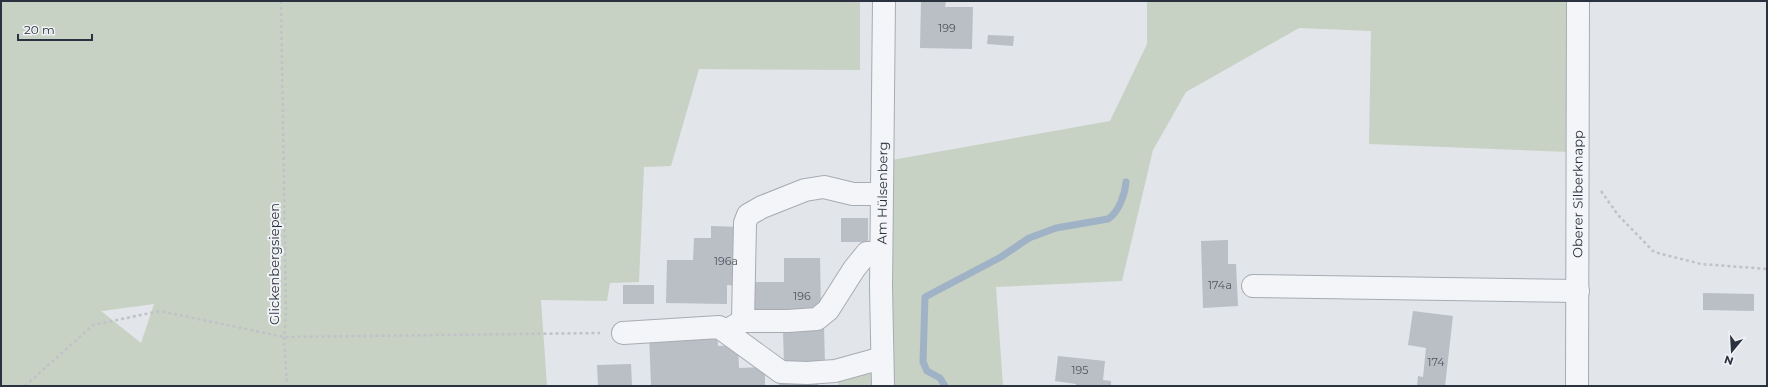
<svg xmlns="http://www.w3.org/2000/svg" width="1768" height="387" font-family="Montserrat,sans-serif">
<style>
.green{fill:#c7d2c4;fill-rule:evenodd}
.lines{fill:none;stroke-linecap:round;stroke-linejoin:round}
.stream{stroke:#a0b2c6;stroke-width:7}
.building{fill:#babec5}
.minor-casing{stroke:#a7acb3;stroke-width:24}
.path{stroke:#c0c2c8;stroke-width:2.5;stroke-dasharray:3 3;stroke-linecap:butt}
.minor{stroke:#f4f5f8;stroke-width:22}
.labels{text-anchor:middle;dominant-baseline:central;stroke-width:4;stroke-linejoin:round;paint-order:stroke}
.number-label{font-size:11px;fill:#4f5560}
.street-label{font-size:13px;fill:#2b323f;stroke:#f1f3f7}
</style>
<rect width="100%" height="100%" fill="#e2e5e9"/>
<g class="green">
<path d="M1,1h859v69l-161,-1 -28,97 -27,1 -5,115 -29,1 -3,18 -66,-1 6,86h-546zM154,304l-13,39 -40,-32h1z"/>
<polygon points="1147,1 1568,1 1569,152 1369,144 1371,31 1299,28 1186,92 1153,150 1122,281 996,287 1003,386 838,386 839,381 892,362 892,160 1110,121 1147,44"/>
</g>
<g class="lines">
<path class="stream" d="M945,386l-5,-8 -13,-7 -4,-9 2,-65 76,-40 28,-19 27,-10 52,-9c11,-7 17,-25 18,-37"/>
</g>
<g class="building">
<polygon points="921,1 946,1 945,7 973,7 972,49 920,48"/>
<polygon points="988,35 1014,36 1013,46 987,44"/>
<rect x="841" y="218" width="27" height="24"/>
<polygon points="711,226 742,227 740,286 727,285 727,304 666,303 667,260 693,260 694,238 711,238"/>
<polygon points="1228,240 1228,264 1236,264 1238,306 1203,308 1201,241"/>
<polygon points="784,258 820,258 821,310 752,310 752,282 784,282"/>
<rect x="623" y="285" width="31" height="19"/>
<polygon points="1703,293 1754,294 1754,311 1703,310"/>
<polygon points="1413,311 1453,316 1445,386 1417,386 1418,376 1423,377 1426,348 1408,345"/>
<polygon points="824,327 825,365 784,366 783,329"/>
<polygon points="717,330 718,346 738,345 739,368 765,367 765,386 651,386 649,333"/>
<polygon points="1058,356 1105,361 1103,380 1111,381 1111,386 1076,386 1076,384 1055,381"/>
<polygon points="631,364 632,386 598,386 597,365"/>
<polygon points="818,377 818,386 779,386 779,378"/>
</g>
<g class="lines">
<g class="minor-casing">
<g id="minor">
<polyline points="1253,286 1578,291"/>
<polyline points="743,321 745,223 748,215 762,207 805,190 824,187 853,194 882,194"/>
<polyline points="731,328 743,321 788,321 817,319 828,310 854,269 867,253 881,253"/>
<polyline points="623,333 719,327 781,372 807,373 835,371 882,358"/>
<path id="s1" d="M883,386l-2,-99 3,-286"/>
<path id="s2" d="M1577,386l1,-385"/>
</g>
</g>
<g class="path">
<polyline points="281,1 286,314 284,337 287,386"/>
<polyline points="1601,191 1618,215 1654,252 1701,264 1767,269"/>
<polyline points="25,386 93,325 160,311 284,337 600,333"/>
</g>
<use href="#minor" class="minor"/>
</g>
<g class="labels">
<g class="number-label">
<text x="947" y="28">199</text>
<text x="726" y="261">196a</text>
<text x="1220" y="285">174a</text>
<text x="802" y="296">196</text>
<text x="1436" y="362">174</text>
<text x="1080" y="370">195</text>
</g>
<g class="street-label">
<text stroke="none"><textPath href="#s1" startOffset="193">Am Hülsenberg</textPath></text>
<text stroke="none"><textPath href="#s2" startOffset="192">Oberer Silberknapp</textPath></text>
<text transform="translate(274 264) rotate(-90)">Glickenbergsiepen</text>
</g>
</g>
<rect width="1768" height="387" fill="none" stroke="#2b323f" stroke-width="4"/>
<g transform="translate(1732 351) rotate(198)" stroke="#f1f3f7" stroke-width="3" paint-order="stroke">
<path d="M0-3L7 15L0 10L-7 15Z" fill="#2b323f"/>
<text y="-6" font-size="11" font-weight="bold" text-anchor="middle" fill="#2b323f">N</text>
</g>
<path d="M18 34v6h74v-6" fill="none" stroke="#2b323f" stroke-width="2"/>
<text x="24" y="34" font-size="12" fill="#2b323f" stroke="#f1f3f7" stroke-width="3" paint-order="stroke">20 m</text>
</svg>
